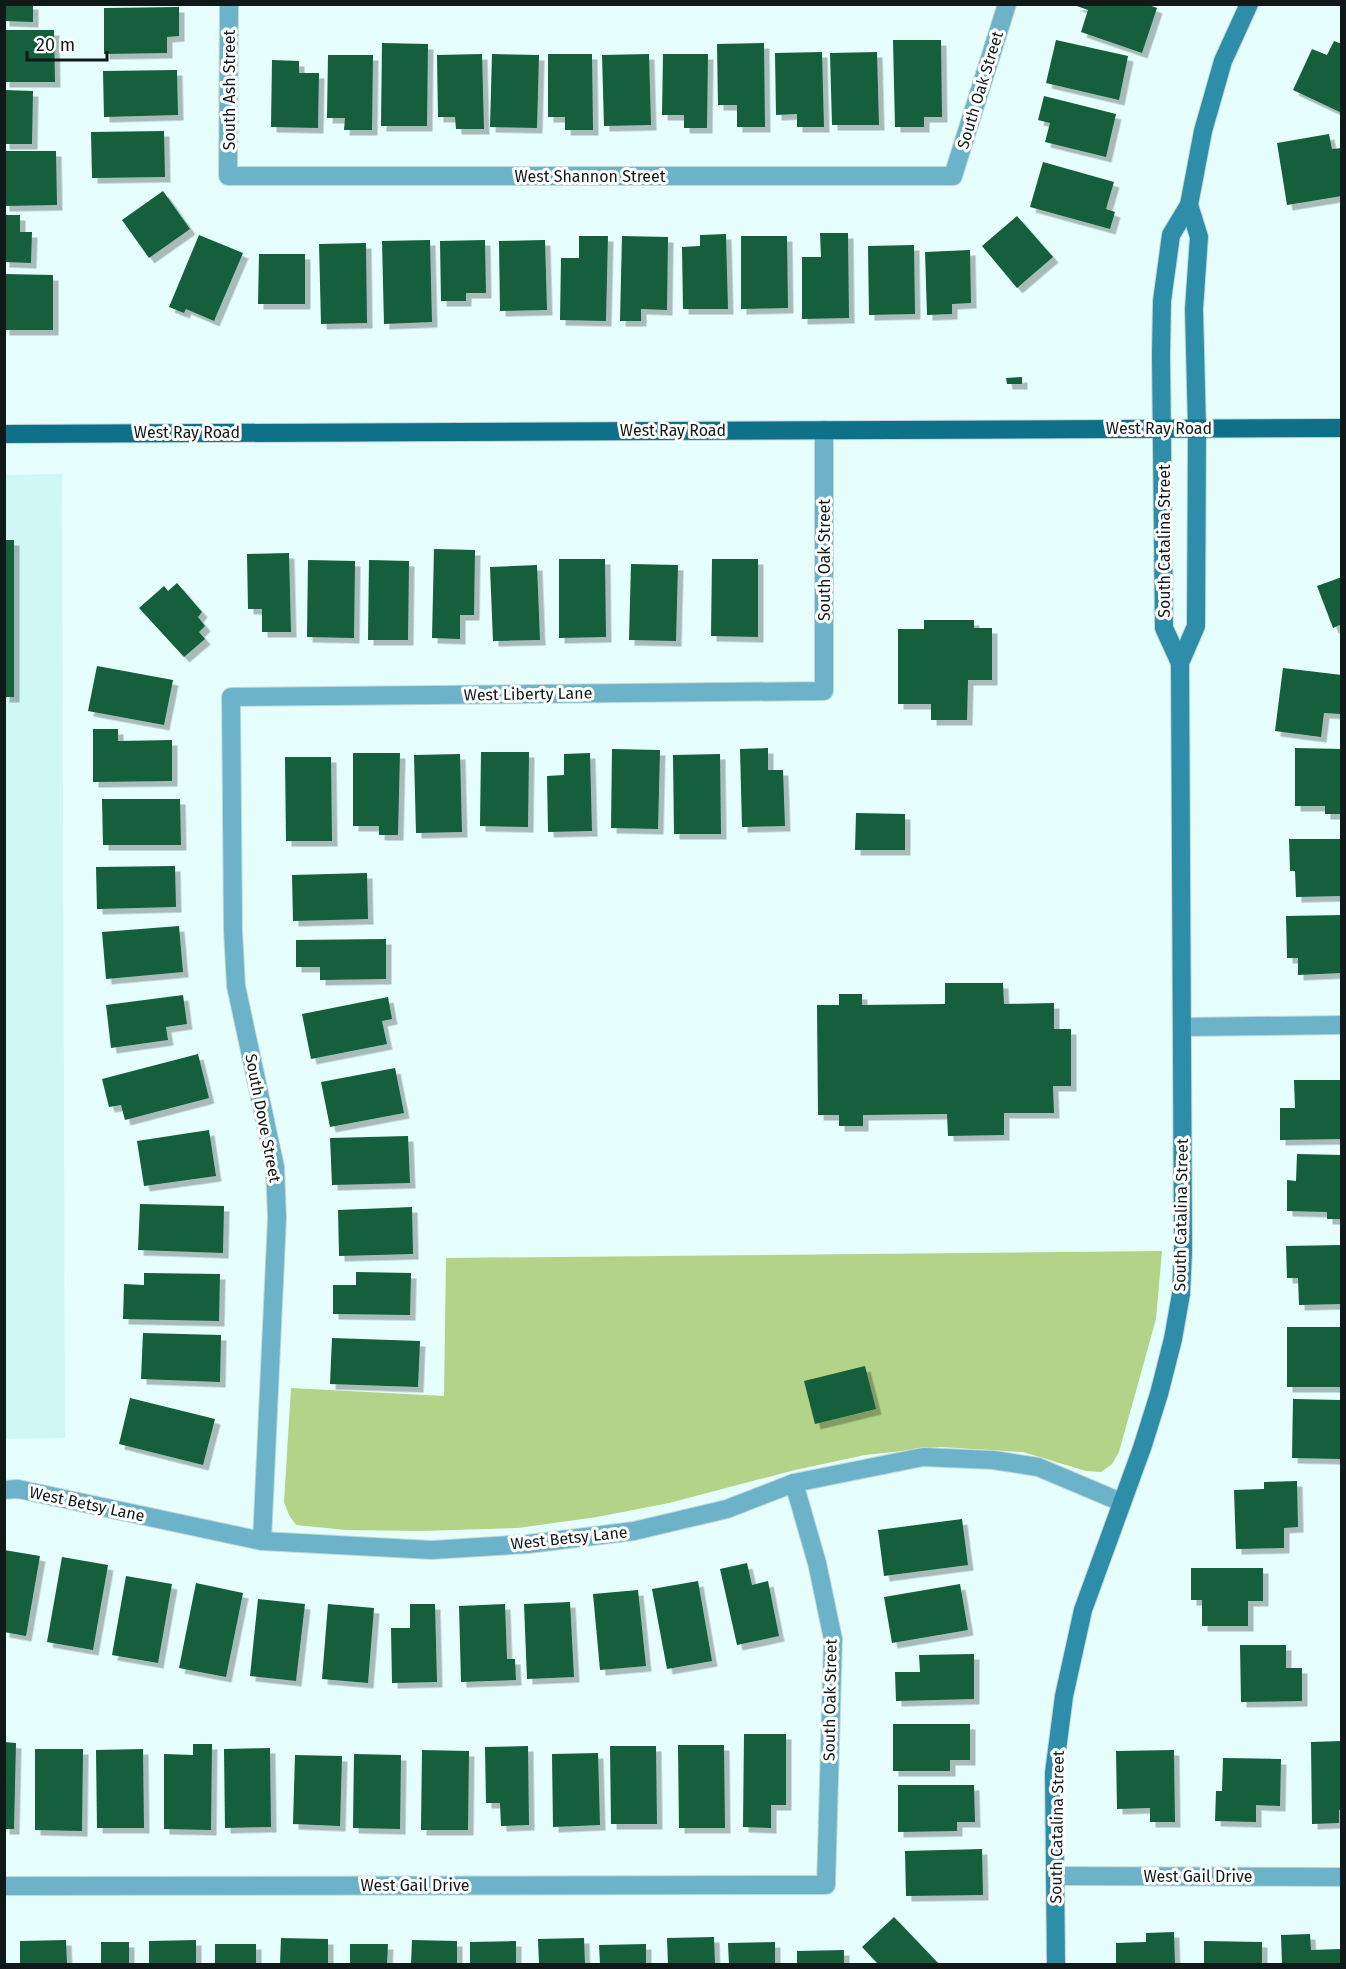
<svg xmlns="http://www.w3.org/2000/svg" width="1346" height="1969" font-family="'Fira Sans',sans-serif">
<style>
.built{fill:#cff8f4}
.green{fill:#b3d388}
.building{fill:#125f3c;filter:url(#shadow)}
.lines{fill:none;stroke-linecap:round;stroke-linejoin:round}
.street-casing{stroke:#c3dad8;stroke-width:20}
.secondary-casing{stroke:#c3dad8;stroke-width:20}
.primary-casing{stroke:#c3dad8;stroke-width:20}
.street{stroke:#6cb3ca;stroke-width:18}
.secondary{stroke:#2e8da8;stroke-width:18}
.primary{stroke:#0e7089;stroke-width:18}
.labels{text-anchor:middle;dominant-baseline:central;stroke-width:6;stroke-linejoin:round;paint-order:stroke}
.street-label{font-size:16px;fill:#0e1918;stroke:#fff}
</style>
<defs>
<filter id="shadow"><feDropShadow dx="5.5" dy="5.5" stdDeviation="0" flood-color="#0004"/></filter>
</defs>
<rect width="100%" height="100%" fill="#e6fffc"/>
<polygon class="built" points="62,474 65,1438 5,1439 4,475"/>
<polygon class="green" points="1162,1251 1156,1319 1119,1452 1112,1464 1101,1472 1086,1471 1023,1452 940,1447 865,1455 795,1470 669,1503 597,1517 518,1528 420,1531 346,1530 296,1525 289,1515 284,1502 291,1388 444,1396 446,1258"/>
<g class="building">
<polygon points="4,4 33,4 33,22 4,21"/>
<polygon points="1146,4 1157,8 1142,53 1081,32 1088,10 1074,5"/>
<polygon points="179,7 179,36 167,37 167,53 104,54 104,8"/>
<polygon points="4,30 54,30 55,82 4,82"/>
<polygon points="893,40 941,40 942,117 924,117 924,127 895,127"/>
<polygon points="1056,40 1128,56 1119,100 1046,83"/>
<polygon points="1334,41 1342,44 1342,113 1293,90 1312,49 1327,55"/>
<polygon points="382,43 428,44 427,126 381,126"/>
<polygon points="764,43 765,127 737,127 737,105 718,105 717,44"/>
<polygon points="822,52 824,127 797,127 797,114 776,115 775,53"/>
<polygon points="877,52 879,125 832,125 830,53"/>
<polygon points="482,54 484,129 456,129 455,117 438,117 437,55"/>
<polygon points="492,54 539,55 537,128 490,127"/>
<polygon points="548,54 592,54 593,130 565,130 565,117 548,117"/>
<polygon points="649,54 651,125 604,126 602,55"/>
<polygon points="663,54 708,54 707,128 684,128 684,115 662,115"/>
<polygon points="328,55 373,55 372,130 344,130 345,118 327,118"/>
<polygon points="272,60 299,61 299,73 319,73 318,128 271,127"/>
<polygon points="177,70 178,115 104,117 103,71"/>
<polygon points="4,90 33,91 32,144 4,144"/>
<polygon points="1044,96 1116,114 1106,157 1045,142 1050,123 1038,120"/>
<polygon points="164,131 165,177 92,178 91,132"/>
<polygon points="1329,134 1332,149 1342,148 1342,196 1287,205 1277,143"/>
<polygon points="4,151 56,151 57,205 4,206"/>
<polygon points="1043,162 1114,182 1106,209 1115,212 1110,229 1030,207"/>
<polygon points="163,191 190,229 149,258 122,220"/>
<polygon points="4,215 20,215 20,232 32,232 31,263 4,262"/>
<polygon points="1017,216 1053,257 1017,288 982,246"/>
<polygon points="820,233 848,233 849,318 802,319 802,257 821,257"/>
<polygon points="726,234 728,309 683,309 682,247 700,246 700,235"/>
<polygon points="199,235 243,253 214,321 186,309 184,313 169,307"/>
<polygon points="579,236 608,236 606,321 560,320 561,258 579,258"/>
<polygon points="622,236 668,237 667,310 641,309 641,321 620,321"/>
<polygon points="741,236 787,236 788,308 741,309"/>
<polygon points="430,240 432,322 384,324 382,241"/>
<polygon points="485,240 486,293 466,293 466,301 441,301 440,241"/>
<polygon points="545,240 547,310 500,311 499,241"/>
<polygon points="366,243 367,323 321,324 319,244"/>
<polygon points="914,245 915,314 869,315 868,246"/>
<polygon points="970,250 971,303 952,304 952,314 927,315 925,252"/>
<polygon points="259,254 305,254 305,304 258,304"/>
<polygon points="4,274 53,275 53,330 4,330"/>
<polygon points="1022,377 1022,384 1007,384 1006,378"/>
<rect x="4" y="540" width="10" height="157"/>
<polygon points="434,549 475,550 474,615 460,615 460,639 432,638"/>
<polygon points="289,553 291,632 262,632 262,609 248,609 247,554"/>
<polygon points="559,559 605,559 606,637 559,638"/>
<polygon points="712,559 758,559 758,637 711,636"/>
<polygon points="308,560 355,561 354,638 307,637"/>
<polygon points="369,560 409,561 408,640 368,640"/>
<polygon points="631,564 678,565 676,641 629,640"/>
<polygon points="537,565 540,640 493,641 490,567"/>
<polygon points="1342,577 1342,624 1333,628 1317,586"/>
<polygon points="177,583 202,612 198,617 205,626 199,632 205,639 184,657 139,608 164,586 168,591"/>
<polygon points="924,620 974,620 974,628 992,628 992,680 968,680 967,720 931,720 931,704 898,704 898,629 924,629"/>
<polygon points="97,666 173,680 164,725 88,711"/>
<polygon points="1283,668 1342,675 1341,714 1324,713 1321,737 1275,731"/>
<polygon points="93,729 118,729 118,741 172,740 172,781 93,782"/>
<polygon points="768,748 768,770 783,770 785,826 742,827 740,749"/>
<polygon points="1295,748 1342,749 1342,814 1325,814 1325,806 1295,806"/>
<polygon points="612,749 660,750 658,829 611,828"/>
<polygon points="481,752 529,752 528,827 480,826"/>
<polygon points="353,753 400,753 398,835 379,835 379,826 353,826"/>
<polygon points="590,753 592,831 548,832 547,776 564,775 564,754"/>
<polygon points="460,754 462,832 416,833 414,755"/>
<polygon points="720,754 721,834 674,834 673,755"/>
<polygon points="285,757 331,757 332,841 286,841"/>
<polygon points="102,799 180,799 181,845 103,845"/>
<polygon points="856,813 905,814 905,850 855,850"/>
<polygon points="1289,839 1342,839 1342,896 1296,897 1295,871 1290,871"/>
<polygon points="175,866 176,907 97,909 96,867"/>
<polygon points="367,873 368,919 293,921 292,875"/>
<polygon points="1342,915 1342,973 1298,975 1298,958 1287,958 1286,916"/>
<polygon points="179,926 183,972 106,979 102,932"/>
<polygon points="386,939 386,979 320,980 320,967 296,967 296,940"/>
<polygon points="945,983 1003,983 1004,1004 1054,1003 1054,1029 1071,1029 1071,1086 1053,1086 1054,1113 1004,1113 1004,1135 948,1136 947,1114 863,1115 863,1126 839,1126 839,1115 818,1115 817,1005 839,1005 839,994 862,994 862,1005 945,1004"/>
<polygon points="183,995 187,1024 166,1027 168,1040 111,1048 106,1005"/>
<polygon points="388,997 392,1019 382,1021 387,1044 311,1059 302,1014"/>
<polygon points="198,1054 209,1098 125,1120 121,1105 109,1107 102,1079"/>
<polygon points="395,1068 404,1113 330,1127 321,1082"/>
<polygon points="1294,1080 1342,1080 1342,1139 1280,1140 1280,1108 1295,1108"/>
<polygon points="209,1130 216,1176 144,1186 137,1141"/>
<polygon points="408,1136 410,1183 332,1185 330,1138"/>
<polygon points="1297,1154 1342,1155 1342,1219 1327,1219 1327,1212 1287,1211 1287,1180 1296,1181"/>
<polygon points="140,1204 224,1206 223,1253 138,1250"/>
<polygon points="412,1207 413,1254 339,1256 338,1210"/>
<polygon points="1342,1245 1342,1304 1299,1305 1298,1278 1287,1278 1286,1246"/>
<polygon points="356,1272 411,1273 410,1315 333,1314 333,1285 356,1285"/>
<polygon points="144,1273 220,1274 219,1321 123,1319 124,1284 144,1285"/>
<rect x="1287" y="1327" width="55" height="60"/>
<polygon points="143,1333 221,1335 220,1382 141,1379"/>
<polygon points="332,1338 420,1341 418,1387 330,1384"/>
<polygon points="865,1366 876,1409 815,1424 804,1381"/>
<polygon points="130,1398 215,1419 203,1465 119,1444"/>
<polygon points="1293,1399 1342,1400 1342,1459 1292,1458"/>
<polygon points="1297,1481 1298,1527 1284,1528 1284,1548 1236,1549 1234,1490 1264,1489 1264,1482"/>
<polygon points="962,1519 968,1565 884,1576 878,1530"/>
<polygon points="4,1550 40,1556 26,1636 4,1632"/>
<polygon points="62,1557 108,1565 93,1650 47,1642"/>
<polygon points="747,1563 752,1585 768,1581 779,1636 737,1645 720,1569"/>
<polygon points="1191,1568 1263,1568 1263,1601 1248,1601 1248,1626 1202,1626 1202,1600 1191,1600"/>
<polygon points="126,1576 172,1584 158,1663 112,1655"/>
<polygon points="698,1581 712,1661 667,1669 652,1589"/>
<polygon points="196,1583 243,1593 226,1677 179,1668"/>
<polygon points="960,1584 968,1630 892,1643 884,1597"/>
<polygon points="638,1590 646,1666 600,1670 593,1594"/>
<polygon points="258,1599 305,1604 296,1681 250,1676"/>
<polygon points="570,1602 574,1677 527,1679 524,1604"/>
<polygon points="328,1604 374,1608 368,1683 322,1679"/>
<polygon points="410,1604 435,1604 437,1682 392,1683 391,1628 410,1628"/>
<polygon points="505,1604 507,1659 515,1659 516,1680 461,1682 459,1606"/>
<polygon points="1240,1645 1286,1645 1286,1668 1302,1668 1302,1701 1241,1702"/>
<polygon points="974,1654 974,1699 896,1701 895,1672 920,1672 919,1655"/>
<polygon points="893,1724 970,1724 970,1760 950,1760 950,1771 893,1771"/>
<polygon points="744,1734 786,1734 786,1805 771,1805 771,1828 743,1827"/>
<polygon points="1342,1741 1342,1810 1339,1810 1339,1823 1312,1824 1311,1742"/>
<polygon points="4,1742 16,1743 14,1829 4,1829"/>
<polygon points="193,1744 212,1744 211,1830 164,1829 164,1754 193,1755"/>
<polygon points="678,1745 724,1745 725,1828 679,1828"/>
<polygon points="528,1746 529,1825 501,1826 500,1803 486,1803 485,1747"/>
<polygon points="610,1746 656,1746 657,1824 611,1824"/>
<polygon points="270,1748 271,1827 225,1828 224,1749"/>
<polygon points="35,1749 83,1749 82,1831 35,1830"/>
<polygon points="143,1749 144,1828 97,1828 96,1750"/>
<polygon points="422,1750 469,1751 468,1830 421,1830"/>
<polygon points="1174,1750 1175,1822 1150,1822 1150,1808 1117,1809 1116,1751"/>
<polygon points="598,1753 600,1825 553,1827 552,1754"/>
<polygon points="354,1754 401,1755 400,1829 353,1828"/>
<polygon points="295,1755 342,1756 340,1826 293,1824"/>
<polygon points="1223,1758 1281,1759 1280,1806 1256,1805 1256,1822 1215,1821 1216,1791 1222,1791"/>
<polygon points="898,1785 974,1785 975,1822 957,1822 957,1831 898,1832"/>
<polygon points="982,1849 983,1895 906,1896 905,1851"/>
<polygon points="894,1917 939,1964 878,1964 862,1947"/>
<polygon points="1174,1932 1175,1964 1116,1964 1116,1943 1146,1942 1146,1933"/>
<polygon points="1310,1934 1311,1950 1341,1949 1341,1964 1282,1964 1281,1935"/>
<polygon points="714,1937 715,1964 668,1964 667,1938"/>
<polygon points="281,1938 328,1939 328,1964 280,1964"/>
<polygon points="584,1938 585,1964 539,1964 538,1939"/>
<polygon points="66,1940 67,1964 20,1964 20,1941"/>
<polygon points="196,1940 196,1964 149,1964 149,1941"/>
<polygon points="412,1940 457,1941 457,1964 411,1964"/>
<polygon points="516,1941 516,1964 470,1964 470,1942"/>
<polygon points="1204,1941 1262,1942 1262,1964 1204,1964"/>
<rect x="101" y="1942" width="28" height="22"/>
<polygon points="775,1942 775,1964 729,1964 728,1943"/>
<rect x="215" y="1944" width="41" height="20"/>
<polygon points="350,1944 388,1944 387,1964 350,1964"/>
<polygon points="646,1944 646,1964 600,1964 599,1945"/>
<polygon points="844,1950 844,1964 797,1964 797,1951"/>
</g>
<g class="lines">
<g class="street-casing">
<g id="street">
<polyline points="229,4 228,176 953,176 1007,4"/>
<polyline points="1182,1027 1342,1025"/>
<polyline points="4,1490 18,1489 262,1541 432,1550 528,1544 634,1531 727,1509 794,1483 923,1457 993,1460 1038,1467 1121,1502"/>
<polyline points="262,1541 277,1218 275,1167 236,986 233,931 231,697 824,691 824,430"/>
<polyline points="1055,1876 1342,1877"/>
<polyline points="4,1886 826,1885 833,1639 817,1563 794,1483"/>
</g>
</g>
<g class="secondary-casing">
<g id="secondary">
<polyline points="1180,663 1164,628 1161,355 1162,301 1171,235 1189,205 1203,131 1223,61 1249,4"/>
<polyline points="1056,1964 1054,1773 1064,1696 1083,1610 1142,1448 1159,1394 1173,1339 1181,1294 1183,1251 1180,663 1196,626 1197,429 1194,309 1199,237 1189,205"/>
</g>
</g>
<g class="primary-casing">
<polyline id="primary" points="4,434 1342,428"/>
</g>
<use href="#street" class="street"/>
<use href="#secondary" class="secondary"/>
<use href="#primary" class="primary"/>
</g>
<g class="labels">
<g class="street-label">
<text transform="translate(229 90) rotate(-90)">South Ash Street</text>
<text transform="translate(980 90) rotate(-73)">South Oak Street</text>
<text x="590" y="176">West Shannon Street</text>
<text x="1159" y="428">West Ray Road</text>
<text x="673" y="430">West Ray Road</text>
<text x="187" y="432">West Ray Road</text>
<text transform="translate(1164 541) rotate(-90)">South Catalina Street</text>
<text transform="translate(824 560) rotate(-90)">South Oak Street</text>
<text transform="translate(528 694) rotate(-1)">West Liberty Lane</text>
<text transform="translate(263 1118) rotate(79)">South Dove Street</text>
<text transform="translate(1181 1215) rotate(-89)">South Catalina Street</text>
<text transform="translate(87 1504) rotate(12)">West Betsy Lane</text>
<text transform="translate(569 1538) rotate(-6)">West Betsy Lane</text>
<text transform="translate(830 1700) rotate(-89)">South Oak Street</text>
<text transform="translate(1057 1827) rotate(-89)">South Catalina Street</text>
<text x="1198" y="1876">West Gail Drive</text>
<text x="415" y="1885">West Gail Drive</text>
</g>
</g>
<rect width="1346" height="1969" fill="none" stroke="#0e1918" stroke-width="12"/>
<path d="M27 51v9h80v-9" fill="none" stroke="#0e1918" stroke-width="3"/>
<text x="36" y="51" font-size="18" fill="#0e1918" stroke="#ffffff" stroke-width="4.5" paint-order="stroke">20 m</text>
</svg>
